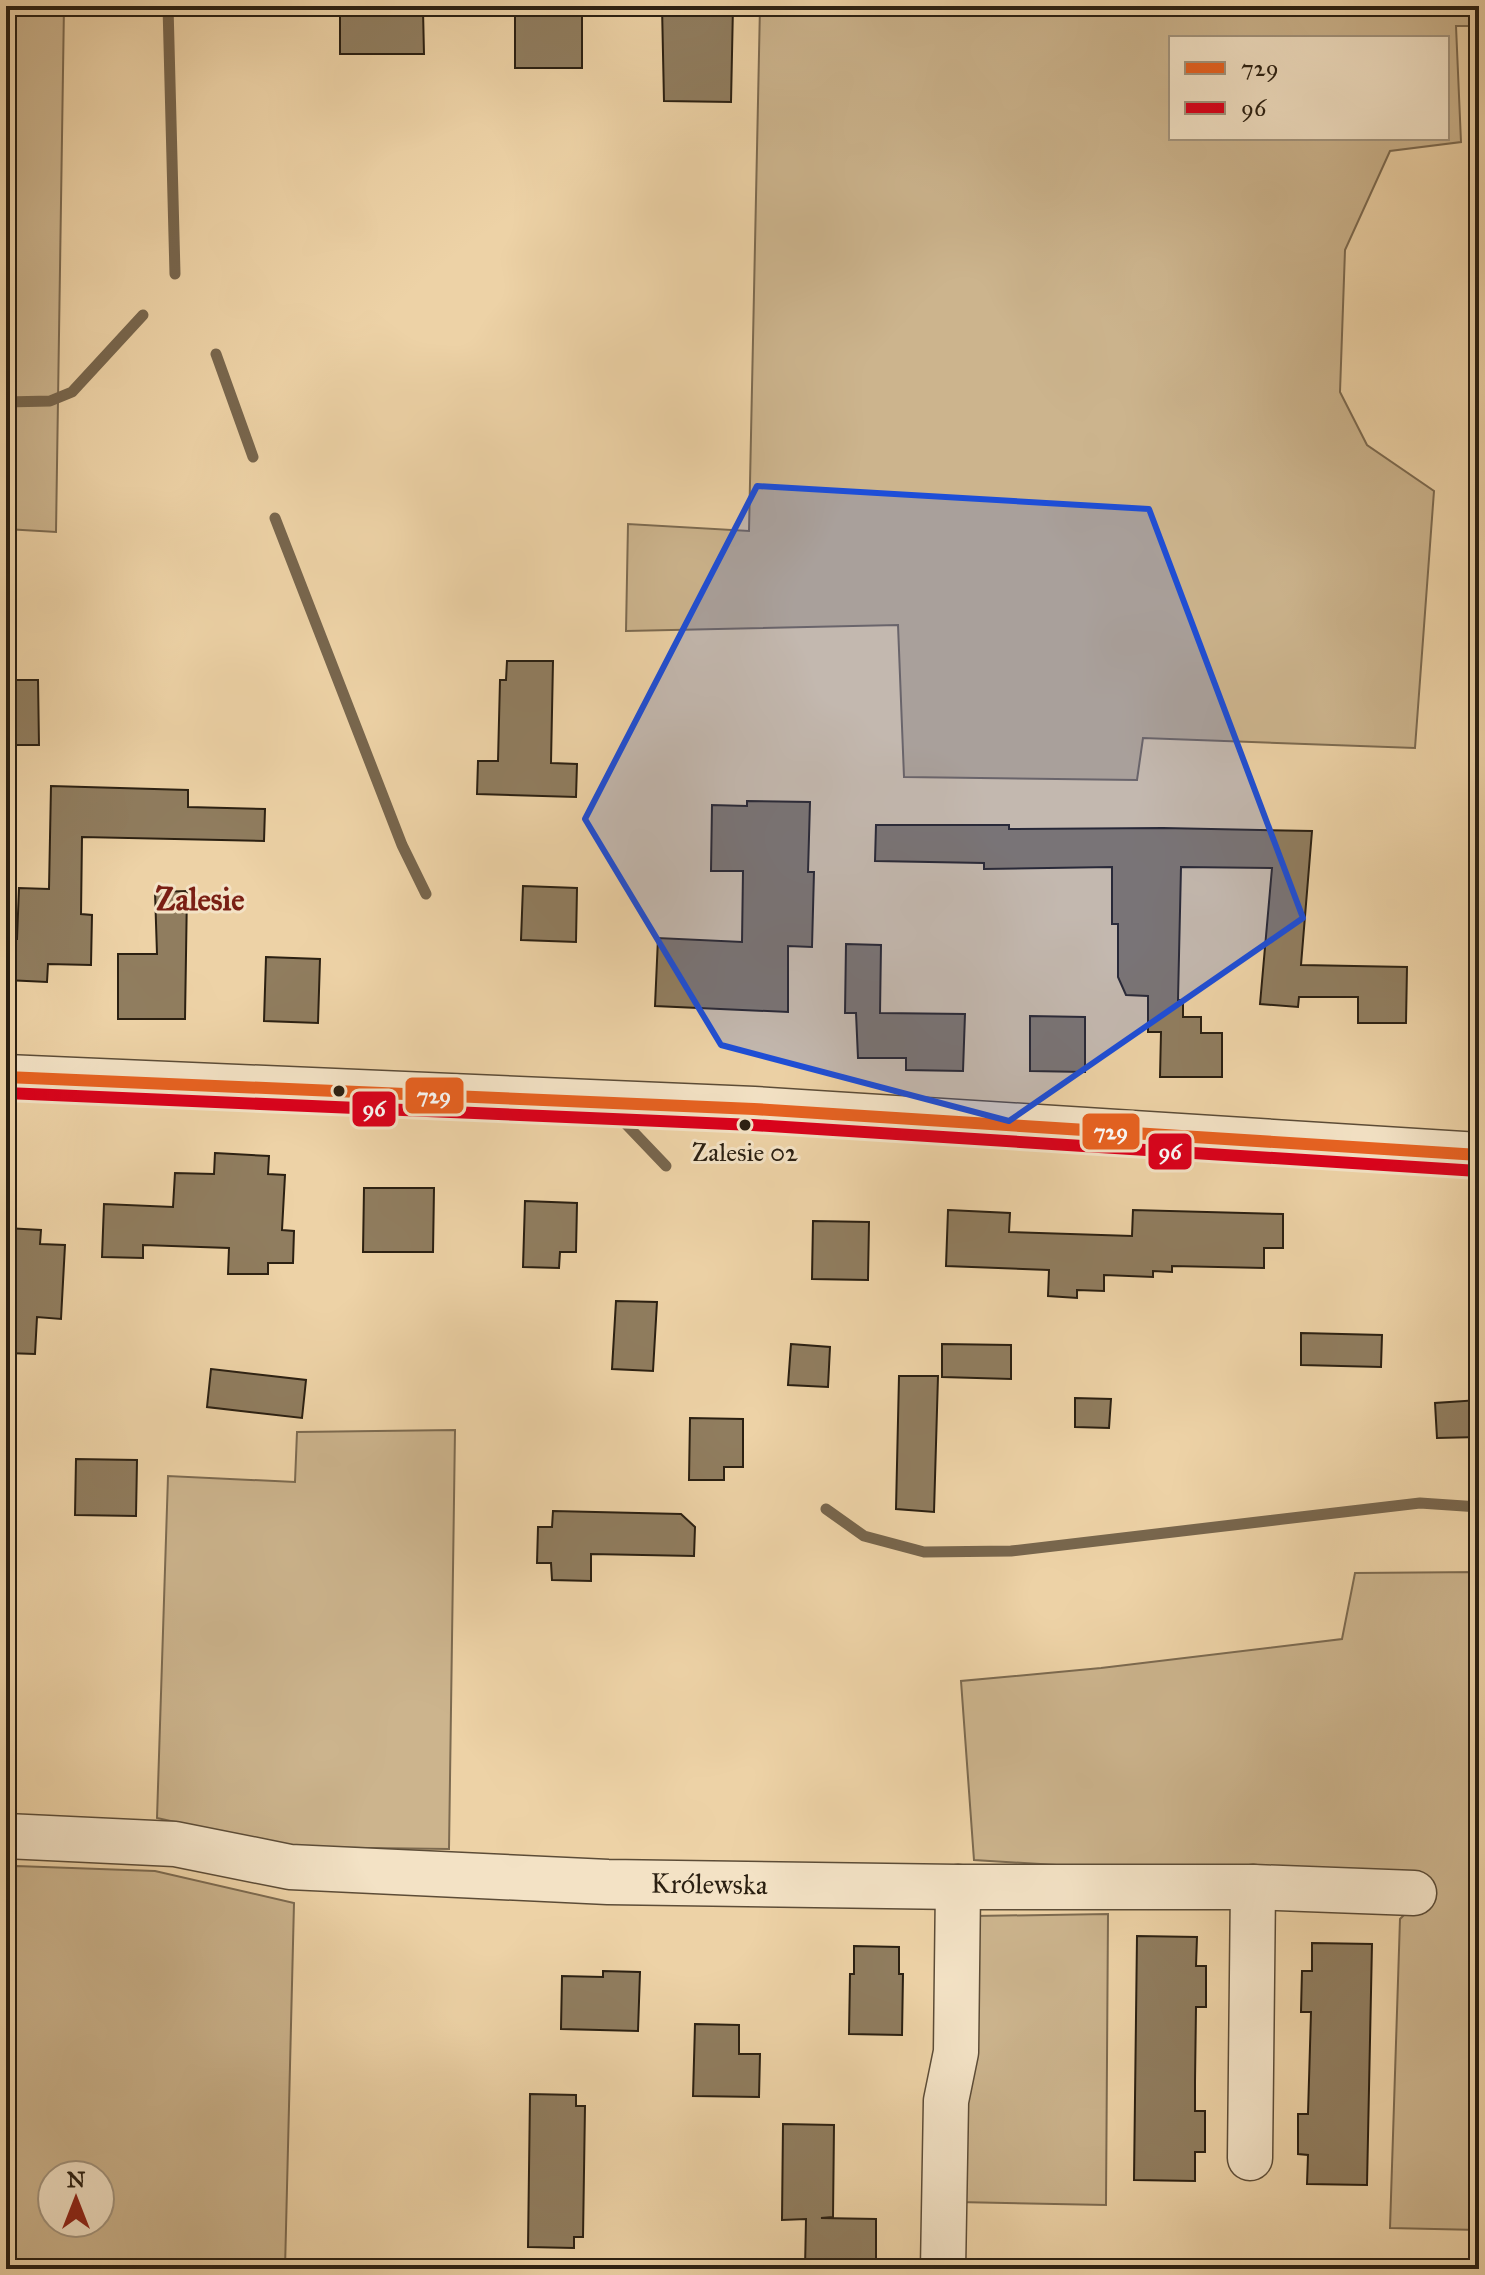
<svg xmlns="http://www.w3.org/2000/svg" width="1485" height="2275" font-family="'IM FELL Great Primer',serif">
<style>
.green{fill:#ccb48d;stroke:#7c6a50;stroke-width:2;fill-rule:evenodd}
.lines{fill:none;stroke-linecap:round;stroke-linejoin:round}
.stream{stroke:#78664d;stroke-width:11}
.building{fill:#907d5f;stroke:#2b2012;stroke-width:2}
.minor-casing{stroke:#5c4c37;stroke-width:47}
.minor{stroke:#f3e2c5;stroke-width:44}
.bus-1-casing{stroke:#f3e2c5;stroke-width:18}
.bus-2-casing{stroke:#f3e2c5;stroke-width:18}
.bus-1{stroke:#e86221;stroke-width:12}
.bus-2{stroke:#db001b;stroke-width:12}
.marked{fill:#1d4ed8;fill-opacity:0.2;stroke:#1d4ed8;stroke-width:6;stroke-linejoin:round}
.bus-dot{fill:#2b2012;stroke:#f3e2c5;stroke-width:3}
.labels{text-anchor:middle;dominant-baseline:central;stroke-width:6;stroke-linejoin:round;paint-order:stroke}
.bus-label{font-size:26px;fill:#2b2012;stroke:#f3e2c5}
.street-label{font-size:28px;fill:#2b2012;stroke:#f3e2c5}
.quarter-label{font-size:32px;font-weight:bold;fill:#7a1f14;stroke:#f3e2c5}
.line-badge{stroke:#f3e2c5;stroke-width:3}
.badge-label{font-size:22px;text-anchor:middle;font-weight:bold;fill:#fff}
</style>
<rect width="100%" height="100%" fill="#edd2a6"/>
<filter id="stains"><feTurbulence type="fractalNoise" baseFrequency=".0025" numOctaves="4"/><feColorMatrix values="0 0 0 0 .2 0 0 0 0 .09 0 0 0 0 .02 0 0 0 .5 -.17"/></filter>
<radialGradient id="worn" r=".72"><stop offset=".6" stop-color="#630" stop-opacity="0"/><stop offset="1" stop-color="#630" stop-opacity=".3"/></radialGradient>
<g class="green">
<polygon points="6,6 64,6 56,532 6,529"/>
<path d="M760,6h719v20h-23l5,116 -71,9 -45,99 -5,142 27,53 67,46 -19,257 -272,-10 -6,42 -233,-3 -6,-152 -272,6 2,-107 121,7zM1447,38v100h-276v-100z"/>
<polygon points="455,1430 449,1849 289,1847 157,1818 168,1476 295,1482 297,1432"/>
<polygon points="1479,1572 1479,2230 1390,2228 1400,1919 1431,1888 974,1860 961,1681 1101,1668 1342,1639 1355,1573"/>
<path d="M16,1866l139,5 139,32 -9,366h-279v-119h4zM100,2175v48h-48v-48z"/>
<polygon points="1108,1914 1106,2205 957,2202 975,1916"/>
</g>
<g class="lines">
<g class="stream">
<polyline points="168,6 175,274"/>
<polyline points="216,354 253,457"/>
<polyline points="6,402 50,401 72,392 143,315"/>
<polyline points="275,518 402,845 426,894"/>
<polyline points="623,1121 666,1166"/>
<polyline points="826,1509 864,1536 924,1552 1011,1551 1420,1503 1479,1507"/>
</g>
</g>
<g class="building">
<polygon points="340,6 397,6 397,10 423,10 424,54 340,54"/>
<polygon points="662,6 733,6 731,102 664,101"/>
<rect x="515" y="12" width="67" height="56"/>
<polygon points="507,661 553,661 551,763 577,764 576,797 477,794 478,761 498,761 500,680 506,680"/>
<polygon points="6,680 38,680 39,745 6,745"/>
<polygon points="51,786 188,790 188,807 265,809 264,841 82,837 81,914 92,915 91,965 48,964 47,982 6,980 6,939 17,939 19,888 49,889"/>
<polygon points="747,801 810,802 808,872 814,872 812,947 788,946 788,1012 655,1006 658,938 742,942 743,871 711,871 712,805 747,806"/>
<polygon points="876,825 1009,825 1009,829 1163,828 1312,831 1301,965 1407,967 1406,1023 1358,1023 1358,997 1299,997 1298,1007 1260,1004 1272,868 1181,867 1178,1000 1183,1000 1183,1017 1201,1017 1201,1033 1222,1033 1222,1077 1160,1077 1161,1032 1148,1032 1148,996 1126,995 1118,977 1118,924 1112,924 1112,867 984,869 984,863 875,861"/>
<polygon points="523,886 577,888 576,942 521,940"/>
<polygon points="187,891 185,1019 118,1019 118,954 157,954 155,892"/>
<polygon points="846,944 881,945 880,1013 965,1014 963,1071 906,1070 906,1058 858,1058 856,1013 845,1013"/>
<polygon points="266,957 320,959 318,1023 264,1021"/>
<polygon points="1030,1016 1085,1017 1085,1072 1030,1071"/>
<polygon points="215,1153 269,1156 268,1174 285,1175 282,1230 294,1231 293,1263 268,1263 268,1274 228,1274 229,1248 143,1245 143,1258 102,1257 104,1204 173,1207 175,1173 214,1174"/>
<polygon points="364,1188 434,1188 433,1252 363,1252"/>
<polygon points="525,1201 577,1203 576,1252 560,1252 559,1268 523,1267"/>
<polygon points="948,1210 1010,1213 1009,1232 1132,1236 1133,1210 1283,1214 1283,1248 1264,1248 1264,1268 1172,1266 1172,1272 1153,1271 1153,1277 1104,1275 1104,1291 1077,1290 1077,1298 1048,1296 1049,1270 946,1266"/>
<polygon points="813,1221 869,1222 868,1280 812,1279"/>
<polygon points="6,1228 41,1230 40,1244 65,1245 61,1319 37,1317 35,1354 6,1353"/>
<polygon points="616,1301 657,1302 653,1371 612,1369"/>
<polygon points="1301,1333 1382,1335 1381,1367 1301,1365"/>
<polygon points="791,1344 830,1347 828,1387 788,1385"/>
<polygon points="942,1344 1011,1345 1011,1379 942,1377"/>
<polygon points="211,1369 306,1380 302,1418 207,1407"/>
<polygon points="899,1376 938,1376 934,1512 896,1509"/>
<polygon points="1075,1398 1111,1399 1109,1428 1075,1427"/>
<polygon points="1479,1400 1479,1437 1437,1438 1435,1403"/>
<polygon points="690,1418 743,1419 743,1467 724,1467 724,1480 689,1480"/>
<polygon points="76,1459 137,1460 136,1516 75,1515"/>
<polygon points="553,1511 681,1514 695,1527 694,1556 591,1554 591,1581 552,1580 551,1563 537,1563 538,1527 552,1527"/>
<polygon points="1137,1936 1197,1937 1196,1966 1206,1966 1206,2007 1196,2007 1195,2082 1195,2111 1205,2111 1205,2152 1195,2152 1195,2181 1134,2180"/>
<polygon points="1312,1943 1372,1944 1367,2185 1307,2184 1308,2155 1298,2154 1298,2114 1308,2114 1311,2012 1301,2012 1302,1971 1312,1971"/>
<polygon points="854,1946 899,1947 899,1974 903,1974 902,2035 849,2034 850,1974 854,1974"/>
<polygon points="603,1971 640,1972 638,2031 561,2029 562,1976 603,1977"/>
<polygon points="695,2024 739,2025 739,2054 760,2054 759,2097 693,2096"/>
<polygon points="530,2094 576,2095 576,2106 585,2106 583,2237 574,2237 574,2248 528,2247"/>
<polygon points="783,2124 834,2125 833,2217 821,2218 876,2219 876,2269 805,2269 806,2219 782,2220"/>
</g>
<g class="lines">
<g class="minor-casing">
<g id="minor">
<polyline points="6,1077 754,1109 1479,1155"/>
<path id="s1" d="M6,1836l169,8 115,23 318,15 350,5h295l161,6"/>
<polyline points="1250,2158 1253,1887"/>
<polyline points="943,2269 946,2101 956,2052 958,1887"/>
</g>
</g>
<use href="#minor" class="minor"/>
<g class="bus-1-casing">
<polyline id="bus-1" points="6,1077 754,1109 1479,1155"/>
</g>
<g class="bus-2-casing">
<polyline id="bus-2" points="6,1093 753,1125 1478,1171"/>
</g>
<use href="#bus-1" class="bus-1"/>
<use href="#bus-2" class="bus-2"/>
</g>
<path class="marked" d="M757,486l392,23 154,409 -294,203 -288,-76 -136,-226z"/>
<g class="bus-dot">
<circle cx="339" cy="1091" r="7"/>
<circle cx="745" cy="1125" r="7"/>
</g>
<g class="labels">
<g class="bus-label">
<text x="745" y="1152">Zalesie 02</text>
</g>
<g class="street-label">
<text stroke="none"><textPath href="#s1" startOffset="706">Królewska</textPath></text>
</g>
<g class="quarter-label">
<text x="200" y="899">Zalesie</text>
</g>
</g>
<g class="line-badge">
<rect x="404" y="1076" width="61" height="39" rx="8" fill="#e86221"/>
<rect x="351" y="1090" width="46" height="38" rx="8" fill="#db001b"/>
<rect x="1081" y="1112" width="60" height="39" rx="8" fill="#e86221"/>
<rect x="1147" y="1132" width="46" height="39" rx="8" fill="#db001b"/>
</g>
<g class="badge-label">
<text x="434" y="1103">729</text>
<text x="374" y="1116">96</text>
<text x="1111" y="1139">729</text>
<text x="1170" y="1159">96</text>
</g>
<rect width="1485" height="2275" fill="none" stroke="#edd2a6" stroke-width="32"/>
<rect x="8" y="8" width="1469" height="2259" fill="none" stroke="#2b2012" stroke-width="4"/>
<rect x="16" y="16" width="1453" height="2243" fill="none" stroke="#2b2012" stroke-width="2"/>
<rect x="1169" y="36" width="280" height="104" fill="#f3e2c5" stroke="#a3947d" stroke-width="2"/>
<rect x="1185" y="62" width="40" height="12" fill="#e86221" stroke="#a3947d" stroke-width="2"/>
<text x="1241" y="76" font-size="24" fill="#2b2012">729</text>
<rect x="1185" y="102" width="40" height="12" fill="#db001b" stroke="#a3947d" stroke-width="2"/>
<text x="1241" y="116" font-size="24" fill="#2b2012">96</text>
<g transform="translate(76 2199)"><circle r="38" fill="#f3e2c5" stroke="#a3947d" stroke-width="2"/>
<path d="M0-6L14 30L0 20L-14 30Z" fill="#8f2418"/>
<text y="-12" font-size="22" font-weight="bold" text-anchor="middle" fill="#2b2012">N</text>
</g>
<rect width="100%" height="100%" filter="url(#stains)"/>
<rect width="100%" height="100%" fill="url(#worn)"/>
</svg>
